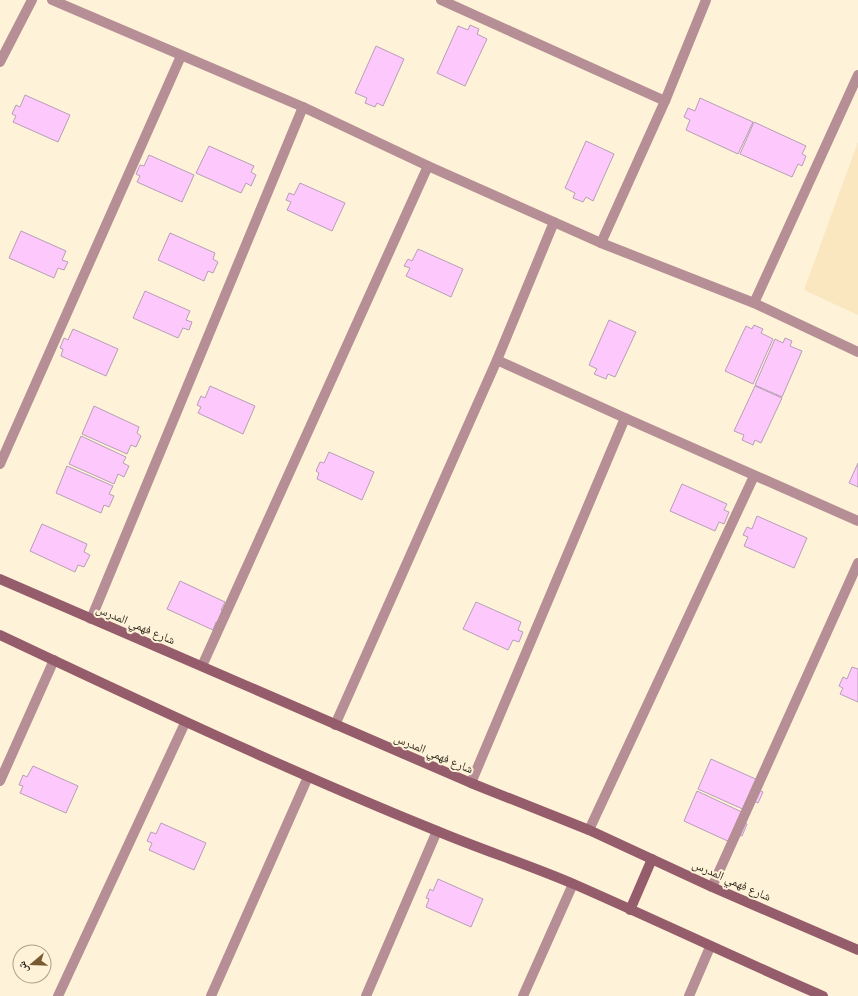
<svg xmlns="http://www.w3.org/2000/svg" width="858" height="996" font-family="'Golos Text','Noto Naskh Arabic',sans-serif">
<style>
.built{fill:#fae7bf}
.building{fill:#fdc9fc;stroke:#b79eb7}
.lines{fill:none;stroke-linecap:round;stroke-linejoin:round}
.street{stroke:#b68e96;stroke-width:10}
.secondary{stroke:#955d6b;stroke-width:10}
.labels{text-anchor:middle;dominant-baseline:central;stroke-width:4;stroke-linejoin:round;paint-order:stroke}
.street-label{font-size:12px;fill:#2e281c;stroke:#fef2d8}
</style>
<rect width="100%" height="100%" fill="#fef2d8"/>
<polygon class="built" points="858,142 858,315 804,290"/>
<g class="building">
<polygon points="470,25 479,29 477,34 487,39 465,86 437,73 458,26 468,30"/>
<polygon points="376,46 404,59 383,106 377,103 375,107 365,103 367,98 355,93"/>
<polygon points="25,95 70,115 58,142 13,122 16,116 12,114 16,105 20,107"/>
<polygon points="700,98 753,122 738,154 686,130 690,120 684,117 688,108 695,111"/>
<polygon points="754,122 806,146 802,154 806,156 802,166 798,164 792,177 740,154"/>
<polygon points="586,141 614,154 593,201 586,197 583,202 573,198 575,193 565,188"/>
<polygon points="209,146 254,166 251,172 256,175 251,186 246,183 241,193 196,173"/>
<polygon points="149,155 194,175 182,202 137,182 140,176 136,174 140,165 144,166"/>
<polygon points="300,183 345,203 332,231 287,210 291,202 286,200 289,193 294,195"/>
<polygon points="21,231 66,251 62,260 68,262 64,270 58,268 54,278 9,258"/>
<polygon points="170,233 215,253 213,259 218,262 213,273 208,271 204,281 158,260"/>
<polygon points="418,249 463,269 451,297 406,276 410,268 404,266 408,259 412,261"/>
<polygon points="145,291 190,311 186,320 192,322 189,330 183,328 178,338 133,318"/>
<polygon points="609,320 636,332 615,377 608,374 606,379 594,374 597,369 589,365"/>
<polygon points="754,325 763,329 761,333 773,339 753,384 725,371 746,326 752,329"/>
<polygon points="73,329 118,349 106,376 61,356 63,349 60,348 64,338 68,340"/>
<polygon points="785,338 792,341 790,346 802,351 782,397 755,385 775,339 783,343"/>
<polygon points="210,386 255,406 243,434 198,413 201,407 197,405 201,396 205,398"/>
<polygon points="755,386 782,398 761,443 755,440 753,445 742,440 744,435 734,431"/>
<polygon points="94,406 139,427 137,433 141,436 136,447 131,445 127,454 82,434"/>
<polygon points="81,436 126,457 123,463 129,466 124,477 118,474 114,484 69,464"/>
<polygon points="329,452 374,472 362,500 317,479 319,473 316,471 320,462 324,463"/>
<polygon points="858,463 858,487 849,483"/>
<polygon points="67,466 113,486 109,494 114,496 109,507 104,505 101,513 56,493"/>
<polygon points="682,484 727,504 724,510 729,512 724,524 719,522 715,531 670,511"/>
<polygon points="757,516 807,538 794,568 744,546 748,537 743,535 747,527 752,529"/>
<polygon points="42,524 87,544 84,552 90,555 84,567 78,565 75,572 30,551"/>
<polygon points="180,581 225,602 221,610 227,612 221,625 216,622 213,630 167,609"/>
<polygon points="476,602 521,622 518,630 523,632 519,642 513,640 508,650 463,629"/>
<polygon points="852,667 858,669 858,702 840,694 843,688 839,686 843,677 847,679"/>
<polygon points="711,759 760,781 757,789 763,792 758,803 752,800 747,811 698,789"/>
<polygon points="33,766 78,786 66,813 20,793 23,786 19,785 23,775 27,777"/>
<polygon points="697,791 746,814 742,822 747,824 742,836 736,834 732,843 684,821"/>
<polygon points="161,823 206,843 194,870 149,850 152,843 147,841 151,832 156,834"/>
<polygon points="438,879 483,899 471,927 426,907 429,899 426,898 430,889 433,891"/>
</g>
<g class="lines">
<g class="street">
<polyline points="52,0 303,107 428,166 601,243 754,303 858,352"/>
<polyline points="441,0 665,101"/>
<polyline points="0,62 32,0"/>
<polyline points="601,243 665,101 706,0"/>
<polyline points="754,303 858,75"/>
<polyline points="497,360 625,418 858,521"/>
<polyline points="0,464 181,56"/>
<polyline points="91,619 303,107"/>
<polyline points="202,666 428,166"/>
<polyline points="335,725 497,360 554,222"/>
<polyline points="0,781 54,660"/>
<polyline points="471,783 625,418"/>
<polyline points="589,830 754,476"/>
<polyline points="712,887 858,563"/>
<polyline points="58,996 185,723"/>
<polyline points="211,996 308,777"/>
<polyline points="366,996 437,831"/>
<polyline points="523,996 573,884"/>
<polyline points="689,996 710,947"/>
</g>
<g class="secondary">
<polyline points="0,579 471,783 589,830 712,887 858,950"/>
<path d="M0,635c144,68 289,136 437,196 45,19 93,34 139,54 82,36 164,75 247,111"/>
<polyline points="630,910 652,859"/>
</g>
</g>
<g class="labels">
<g class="street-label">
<text transform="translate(136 624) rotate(23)">شارع فهمي المدرس</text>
<text transform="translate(434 753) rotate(23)">شارع فهمي المدرس</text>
<text transform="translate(732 880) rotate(24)">شارع فهمي المدرس</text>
</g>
</g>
<g transform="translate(32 964) rotate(251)"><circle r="19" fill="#fef2d8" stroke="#aba18d"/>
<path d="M0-3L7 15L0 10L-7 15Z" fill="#7a5a30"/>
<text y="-6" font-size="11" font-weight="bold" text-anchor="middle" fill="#2e281c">ش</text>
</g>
</svg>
